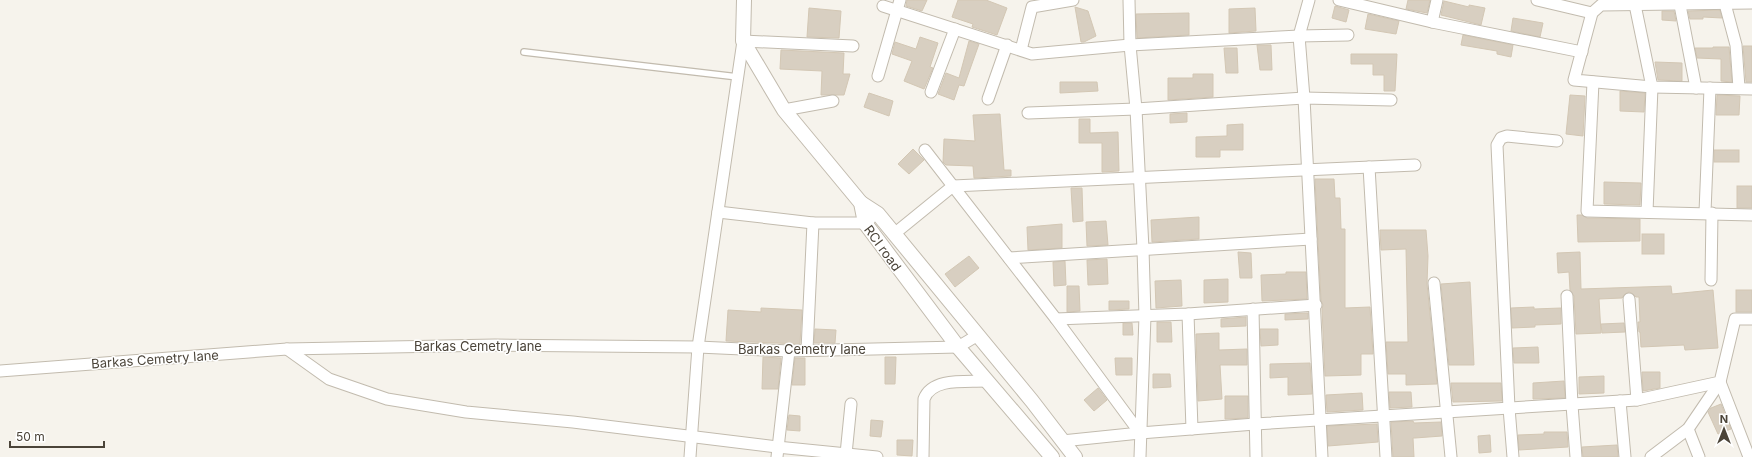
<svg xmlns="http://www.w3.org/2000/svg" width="1752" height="457" font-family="Inter,sans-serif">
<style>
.building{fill:#d8cfc1;stroke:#d3c7b4}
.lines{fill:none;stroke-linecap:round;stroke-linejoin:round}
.service-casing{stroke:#c2bbae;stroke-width:8}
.minor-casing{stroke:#c2bbae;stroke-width:13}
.tertiary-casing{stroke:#c2bbae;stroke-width:16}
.service{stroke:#fff;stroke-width:5.5}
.minor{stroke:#fff;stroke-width:11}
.tertiary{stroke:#fff;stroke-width:14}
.labels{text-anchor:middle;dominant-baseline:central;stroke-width:3;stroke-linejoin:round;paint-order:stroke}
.street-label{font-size:13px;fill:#4b4439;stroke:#fff}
</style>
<rect width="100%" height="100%" fill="#f6f3ec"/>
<g class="building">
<polygon points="907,0 927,0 922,11 906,6"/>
<polygon points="958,0 986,0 1007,8 997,35 972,27 973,24 952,17"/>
<polygon points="1408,0 1430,0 1427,13 1406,9"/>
<polygon points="1444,1 1469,7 1469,5 1485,8 1481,25 1441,15"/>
<polygon points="1335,6 1349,10 1346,22 1332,18"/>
<polygon points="1075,7 1088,11 1096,36 1084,42 1081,42"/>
<polygon points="809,8 841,11 839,38 807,37"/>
<polygon points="1255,8 1256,31 1229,33 1229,9"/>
<polygon points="1720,10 1722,18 1703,17 1703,19 1690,19 1688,11"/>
<polygon points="1662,11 1674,11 1676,21 1662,20"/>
<polygon points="1189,13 1189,35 1137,38 1136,14"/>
<polygon points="1368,14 1399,21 1396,34 1365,29"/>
<polygon points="1513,18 1543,23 1540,37 1511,31"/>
<polygon points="1463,35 1513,45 1511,57 1497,54 1497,51 1461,45"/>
<polygon points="920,37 938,43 930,67 933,68 924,89 904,81 912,61 892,54 895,42 916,49"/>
<polygon points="969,41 979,44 964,86 959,85 954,100 938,94 946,73 959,78"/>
<polygon points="1257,45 1271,45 1272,70 1260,70"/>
<polygon points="1743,46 1752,46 1752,82 1746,82"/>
<polygon points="1713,47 1729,47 1732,82 1721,81 1721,59 1697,58 1695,48 1713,48"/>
<polygon points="1224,48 1237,48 1238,73 1226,73"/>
<polygon points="781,50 844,53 843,74 850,74 844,95 821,95 822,71 780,69"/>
<polygon points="1351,54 1397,54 1395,91 1384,91 1384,75 1373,75 1373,64 1351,64"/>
<polygon points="1655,62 1682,63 1682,81 1658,80"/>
<polygon points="1193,74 1213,74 1213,97 1168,100 1168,78 1193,78"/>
<polygon points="1060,82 1097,82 1098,91 1060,93"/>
<polygon points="1620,91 1645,93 1644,112 1620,111"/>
<polygon points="869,93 893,101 889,116 864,107"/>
<polygon points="1570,95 1585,96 1583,136 1566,134"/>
<polygon points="1717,95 1740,96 1739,115 1716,115"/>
<polygon points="1187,113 1187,122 1170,123 1170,114"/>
<polygon points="1000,114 1004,170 1011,170 1011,176 974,178 973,166 946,165 943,162 944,139 975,141 973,115"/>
<polygon points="1079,119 1090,119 1090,133 1118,132 1119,171 1102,172 1102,143 1079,143"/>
<polygon points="1243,124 1243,150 1220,150 1220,157 1196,157 1196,137 1227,136 1227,125"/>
<polygon points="913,149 924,160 909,174 898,164"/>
<rect x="1714" y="150" width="25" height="12"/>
<polygon points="1315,179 1334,179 1335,198 1340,198 1341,229 1345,229 1345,308 1370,307 1373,354 1361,354 1361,375 1325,376 1322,309 1323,305 1321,300"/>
<polygon points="1604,182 1641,183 1640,205 1604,204"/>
<rect x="1737" y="186" width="15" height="22"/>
<polygon points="1071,188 1082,188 1083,221 1073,222"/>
<polygon points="1577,215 1582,215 1587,218 1640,219 1640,241 1578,242"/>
<polygon points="1199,217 1199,239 1152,242 1151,220"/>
<polygon points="1106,221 1108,245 1087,246 1086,222"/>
<polygon points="1062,224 1062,248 1028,250 1027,227"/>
<polygon points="1380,230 1426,230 1428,256 1427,284 1437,384 1406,385 1406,374 1388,374 1386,342 1408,342 1406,249 1381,250"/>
<rect x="1642" y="234" width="22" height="20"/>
<polygon points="1238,252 1251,253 1252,278 1240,278"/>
<polygon points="1580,252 1581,289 1671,286 1672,294 1713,290 1718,348 1685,350 1684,345 1641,347 1640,332 1639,332 1638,322 1640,322 1639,297 1636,297 1632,293 1629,292 1625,294 1622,298 1599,299 1601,333 1576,334 1574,296 1570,290 1569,272 1558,273 1557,253"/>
<polygon points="969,256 979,268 955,287 945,274"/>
<polygon points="1107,259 1108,284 1088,285 1087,260"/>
<polygon points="1065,261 1066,285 1054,286 1053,262"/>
<polygon points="1286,272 1306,272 1307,299 1262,301 1261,275 1286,274"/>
<polygon points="1228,279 1228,302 1204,303 1204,280"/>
<polygon points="1181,280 1182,306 1156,308 1155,281"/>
<polygon points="1470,282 1474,365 1449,365 1441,284"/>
<polygon points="1067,286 1079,286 1080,311 1067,312"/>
<rect x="1736" y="290" width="16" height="22"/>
<polygon points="1109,301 1129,301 1129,309 1109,310"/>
<polygon points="1534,307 1534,309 1561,308 1561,324 1535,325 1535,327 1512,328 1511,308"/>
<polygon points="761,308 802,310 800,344 726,341 728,310 761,312"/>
<polygon points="1308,313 1308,319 1285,320 1285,314"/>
<polygon points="1246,317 1246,326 1221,327 1221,319"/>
<polygon points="1157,322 1171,322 1172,342 1157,342"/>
<polygon points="1123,323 1132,323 1133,335 1123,335"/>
<polygon points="1624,323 1625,332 1602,333 1601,324"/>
<polygon points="815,329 836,330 835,343 814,343"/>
<polygon points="1260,329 1278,329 1278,345 1261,346"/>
<polygon points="1219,333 1219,350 1247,349 1247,365 1220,365 1222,399 1198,401 1196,334"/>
<polygon points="1538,347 1539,363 1514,363 1513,348"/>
<polygon points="763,357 781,358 778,389 762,389"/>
<polygon points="885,357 896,357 895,384 885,384"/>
<polygon points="795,358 805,358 805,385 792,385"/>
<polygon points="1115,358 1132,358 1132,375 1116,375"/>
<polygon points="1310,363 1312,394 1288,395 1288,377 1270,378 1270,364"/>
<polygon points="1642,372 1660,372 1660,388 1643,391"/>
<polygon points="1153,374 1170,374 1171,387 1153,388"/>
<polygon points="1604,376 1604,393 1579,394 1579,377"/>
<polygon points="1564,381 1565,398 1533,399 1533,383"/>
<polygon points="1451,383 1501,383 1502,401 1453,402"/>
<polygon points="1098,388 1107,400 1094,411 1084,400"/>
<polygon points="1389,392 1411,392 1412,407 1390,408"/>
<polygon points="1362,393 1363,410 1327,412 1326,395"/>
<polygon points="1225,396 1248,396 1248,418 1225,419"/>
<polygon points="1721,404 1731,429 1718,434 1708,412 1711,408"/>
<polygon points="789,415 800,416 800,431 787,430"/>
<polygon points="871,420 883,421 881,437 870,436"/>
<polygon points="1413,421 1414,423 1441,422 1442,436 1415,438 1413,438 1414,457 1393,457 1391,422"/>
<polygon points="1377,424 1378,442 1328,446 1327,426"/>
<polygon points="1544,432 1567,432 1568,447 1519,450 1518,435 1544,434"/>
<polygon points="1490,435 1491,452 1479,453 1478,436"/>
<polygon points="897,440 913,440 912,456 897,455"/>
<polygon points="1617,445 1618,457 1583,457 1582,447"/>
</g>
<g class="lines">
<g class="service-casing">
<polyline id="service" points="524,52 738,77"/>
</g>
<g class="minor-casing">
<g id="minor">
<polyline points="1129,0 1130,45 1136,109 1143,249 1145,316 1140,457"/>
<polyline points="1309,0 1299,36 1304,98 1322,457"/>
<polyline points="1339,0 1432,22 1582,52"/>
<polyline points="1537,0 1592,13"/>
<polyline points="1634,0 1652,87 1647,212"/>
<polyline points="1679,0 1696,88"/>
<polyline points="1724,0 1736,45 1739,88"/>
<polyline points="1752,3 1601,5 1592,13 1574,80 1652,87 1752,89"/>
<polyline points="883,6 1032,54 1130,45 1299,36 1348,35"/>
<polyline points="1432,22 1437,0"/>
<polyline points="1021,50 1032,7 1073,0"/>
<polyline points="878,76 900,0"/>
<polyline points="1593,82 1587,211 1752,215"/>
<polyline points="931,92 955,29"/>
<polyline points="988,99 1007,45"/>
<polyline points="784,110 833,101"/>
<polyline points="1028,113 1136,109 1304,98 1391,100"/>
<polyline points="925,150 1056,319 1140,433"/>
<polyline points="1369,167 1386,457"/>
<polyline points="718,212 813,223 865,223 870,219"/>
<polyline points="1705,212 1710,88"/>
<polyline points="894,234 953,186 1415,165"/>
<polyline points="1009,258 1311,239"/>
<polyline points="1711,280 1712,213"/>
<polyline points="1434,283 1451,457"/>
<polyline points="1567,296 1572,405 1576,457"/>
<polyline points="1629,299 1637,400"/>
<polyline points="1253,309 1256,457"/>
<polyline points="1188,314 1192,429"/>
<polyline points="1056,319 1188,314 1316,305"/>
<polyline points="287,349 329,379 387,399 466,412 573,422 777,447 877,457"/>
<polyline points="807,350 813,223"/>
<polyline points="0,371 287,349 495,345 698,347 789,351 958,347 978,335"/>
<polyline points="1720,382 1749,457"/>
<polyline points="1620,401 1625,457"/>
<polyline points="1688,429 1699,457"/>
<polyline points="1062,441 1140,433 1255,424 1637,400 1720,382 1735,319 1752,319"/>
<polyline points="846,454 851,404"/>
<polyline points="690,457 698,347 743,41 853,46"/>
<polyline points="777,457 789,351"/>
<path d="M923,457l1,-58c8,-22 43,-17 62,-18"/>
<polyline points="1513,457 1509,408 1497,145 1501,138 1507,136 1557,141"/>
<polyline points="1651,457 1688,429 1720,382"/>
</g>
</g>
<g class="tertiary-casing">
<g id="tertiary">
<polyline points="744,0 743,41 784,110 861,203 865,223 958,347 1052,457"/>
<polyline points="861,203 878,214 1032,401 1075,457"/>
</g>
</g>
<use href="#service" class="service"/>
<use href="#minor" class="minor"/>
<use href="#tertiary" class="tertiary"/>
</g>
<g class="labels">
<g class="street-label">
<text transform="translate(883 248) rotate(54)">RCI road</text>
<text x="478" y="346">Barkas Cemetry lane</text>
<text x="802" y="349">Barkas Cemetry lane</text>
<text transform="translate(155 359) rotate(-4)">Barkas Cemetry lane</text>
</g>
</g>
<g transform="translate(1724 429)" stroke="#ffffff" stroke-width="3" paint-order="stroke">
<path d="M0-3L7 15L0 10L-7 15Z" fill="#4b4439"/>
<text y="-6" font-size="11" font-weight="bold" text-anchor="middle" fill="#4b4439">N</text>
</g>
<path d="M10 441v6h94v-6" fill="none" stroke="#4b4439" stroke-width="2"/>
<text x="16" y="441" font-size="12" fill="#4b4439" stroke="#ffffff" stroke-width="3" paint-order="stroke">50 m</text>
</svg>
